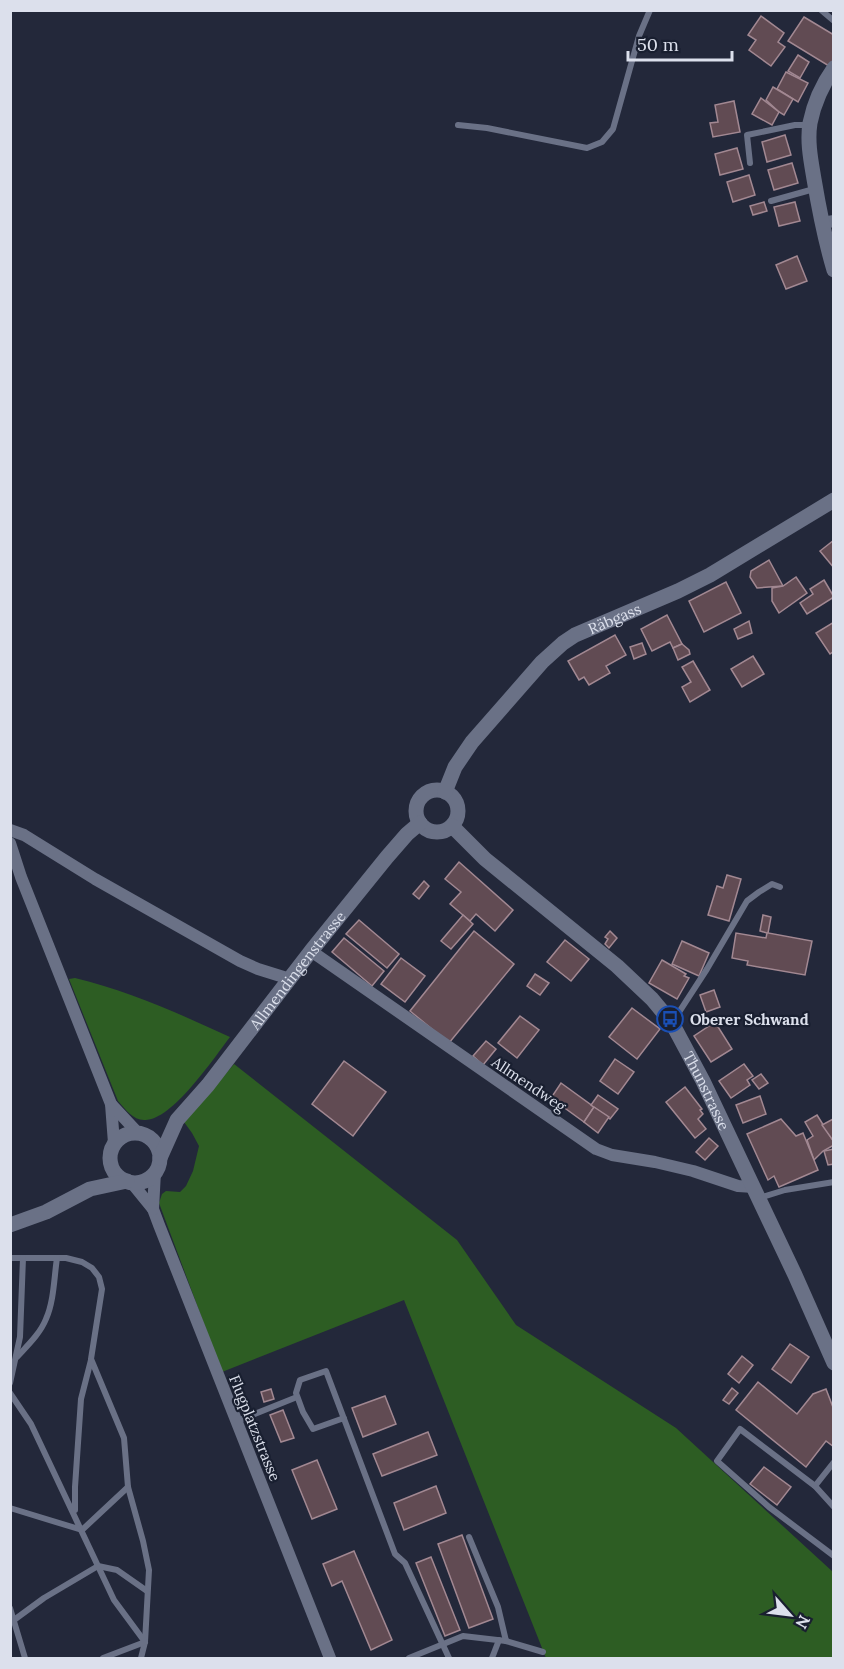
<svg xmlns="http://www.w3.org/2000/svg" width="844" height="1669" font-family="Lora,serif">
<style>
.green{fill:#2d5d23}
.building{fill:#614b53;stroke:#a28892;stroke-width:1.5}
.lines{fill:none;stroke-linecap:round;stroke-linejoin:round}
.service{stroke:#6a7186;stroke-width:6}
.minor{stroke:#6a7186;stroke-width:12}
.tertiary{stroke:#6a7186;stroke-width:15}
.labels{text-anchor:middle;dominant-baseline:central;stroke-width:4.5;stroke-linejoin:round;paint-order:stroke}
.street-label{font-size:15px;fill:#dce0ec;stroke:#191f30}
.poi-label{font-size:15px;font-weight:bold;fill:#dce0ec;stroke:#191f30;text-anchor:start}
</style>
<rect width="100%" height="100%" fill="#23283a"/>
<g class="green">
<path d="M75,978c54,13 105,36 155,59 -16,21 -59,85 -86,83 -11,0 -19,-11 -26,-19l-49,-122z"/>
<polygon points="234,1064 457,1240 516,1325 676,1428 833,1572 833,1658 546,1658 404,1300 222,1372 159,1203 162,1194 166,1191 180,1192 186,1186 193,1171 199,1146 192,1133 184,1122"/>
</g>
<g class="building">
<polygon points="761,16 784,33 778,42 785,47 771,66 749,50 756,40 748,35"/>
<polygon points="804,17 834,35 834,59 829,66 788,41"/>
<polygon points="798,55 809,62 800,78 788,71"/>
<polygon points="786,72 808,83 798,102 777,89"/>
<polygon points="773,87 793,99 784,115 779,112 766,100"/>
<polygon points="761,98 779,112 772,125 752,114"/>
<polygon points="734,101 740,132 713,137 710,123 718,122 715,105"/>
<polygon points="785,135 791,155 767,162 762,142"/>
<polygon points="737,148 743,169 720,175 715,154"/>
<polygon points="792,163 798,183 774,190 768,170"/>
<polygon points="749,175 755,195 733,202 727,182"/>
<polygon points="764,202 767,211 753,215 750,206"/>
<polygon points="795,202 800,221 779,226 774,207"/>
<polygon points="797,256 807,281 786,289 776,265"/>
<polygon points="834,540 834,568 820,551"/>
<polygon points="769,560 783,586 757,588 750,577 751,571"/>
<polygon points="796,577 807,593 779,613 772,601 772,588 783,586"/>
<polygon points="824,580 834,597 807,614 800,603 813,594 810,589"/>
<polygon points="726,582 741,613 704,632 689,601"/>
<polygon points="667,615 682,644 673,648 670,642 652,651 641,629"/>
<polygon points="749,621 752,633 738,639 734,629"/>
<polygon points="834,622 834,651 830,654 816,633"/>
<polygon points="615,635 626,655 606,666 610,673 589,685 584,677 579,680 568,661"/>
<polygon points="642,643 646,654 634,659 630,647"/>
<polygon points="682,644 689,650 690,654 678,660 673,648"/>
<polygon points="753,656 764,674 742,687 731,669"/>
<polygon points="693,661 710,690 690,702 682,687 691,682 682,667"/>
<polygon points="459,862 513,910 495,931 476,914 470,921 450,904 461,892 445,879"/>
<polygon points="727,875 741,879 729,921 708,915 717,886 723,888"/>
<polygon points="424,881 429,886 419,899 413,894"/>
<polygon points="463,915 473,924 451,949 441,941"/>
<polygon points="763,915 771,917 768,933 812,941 805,975 747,965 748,961 732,958 736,933 766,938 767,933 760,931"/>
<polygon points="359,920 399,954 387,968 346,934"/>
<polygon points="474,931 514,964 449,1043 410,1011"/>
<polygon points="610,931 617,938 609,948 605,944 608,939 605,937"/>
<polygon points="344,938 384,971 372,986 332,952"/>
<polygon points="565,940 589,959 571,981 547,962"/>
<polygon points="682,941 709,953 699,976 672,964"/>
<polygon points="401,958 425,976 405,1002 381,984"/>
<polygon points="662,960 686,974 684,976 689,978 677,999 649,983"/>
<polygon points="535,974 549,983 540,995 527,986"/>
<polygon points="714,990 720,1007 706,1012 700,995"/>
<polygon points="632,1008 660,1029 637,1059 609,1037"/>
<polygon points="520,1016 539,1030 517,1058 498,1043"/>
<polygon points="715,1022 732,1049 711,1062 694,1036"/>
<polygon points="486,1041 496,1049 483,1065 473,1056"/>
<polygon points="615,1059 634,1072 618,1094 600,1081"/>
<polygon points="344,1061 386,1092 353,1136 312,1104"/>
<polygon points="744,1064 753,1076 747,1080 750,1085 731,1098 719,1081"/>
<polygon points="761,1074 768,1083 759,1089 752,1080"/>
<polygon points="561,1083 594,1107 584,1122 551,1098"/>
<polygon points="685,1087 702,1109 700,1110 703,1114 698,1119 706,1129 695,1138 666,1102"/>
<polygon points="598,1095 618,1109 610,1119 591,1105"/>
<polygon points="760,1096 766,1114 743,1123 736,1105"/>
<polygon points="594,1107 609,1117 598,1133 584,1122"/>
<polygon points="817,1115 834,1142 834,1145 823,1151 814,1160 807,1140 813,1136 805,1122"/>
<polygon points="781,1119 796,1136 803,1133 818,1170 779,1187 774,1176 768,1180 747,1134"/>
<polygon points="833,1119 834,1119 834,1142 822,1125"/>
<polygon points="709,1138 718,1146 705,1160 696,1152"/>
<polygon points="834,1149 834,1164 828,1165 824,1151"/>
<polygon points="790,1344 809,1357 791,1383 772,1369"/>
<polygon points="742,1356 753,1365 739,1383 728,1374"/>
<polygon points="758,1382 797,1414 813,1394 826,1389 834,1410 834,1447 826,1441 806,1467 736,1410"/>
<polygon points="732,1388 738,1393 729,1404 723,1400"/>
<polygon points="271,1389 274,1399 264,1402 261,1392"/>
<polygon points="385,1396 396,1424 363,1437 352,1408"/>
<polygon points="283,1410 294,1438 281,1442 270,1415"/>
<polygon points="428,1432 437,1455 382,1476 373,1454"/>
<polygon points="317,1460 337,1509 312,1519 292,1470"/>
<polygon points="764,1467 791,1487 777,1505 750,1484"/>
<polygon points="436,1486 446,1513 404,1530 394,1503"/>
<polygon points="462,1535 493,1619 469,1628 438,1544"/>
<polygon points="354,1551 392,1640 371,1650 342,1581 332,1586 323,1564"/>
<polygon points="431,1557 460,1630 445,1636 416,1563"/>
</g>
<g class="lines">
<g class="service">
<polyline points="821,10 834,21"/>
<polyline points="458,125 487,128 587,148 602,142 613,129 639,36 650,10"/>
<polyline points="750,163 747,135 795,125 810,125"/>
<polyline points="771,201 814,189"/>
<polyline points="672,1023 707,969 747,901 759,892 772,884 780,887"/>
<polyline points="759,1198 785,1190 834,1182"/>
<polyline points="10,1258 66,1258 82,1262 92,1268 99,1277 102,1289 91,1359 124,1438 128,1487 143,1541 149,1570 145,1642 141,1658"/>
<path d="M17,1357c10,-11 23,-23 29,-38 8,-18 8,-41 11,-61"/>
<polyline points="10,1383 20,1337 23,1258"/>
<polyline points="10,1393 31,1424 114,1600 145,1642 103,1658"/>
<polyline points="344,1418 313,1429 303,1412 296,1393 300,1380 326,1371 395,1554 405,1563 449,1658"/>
<polyline points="237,1421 297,1397"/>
<polyline points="815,1486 834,1462"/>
<polyline points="834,1507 815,1486 740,1429 717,1461 769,1507 834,1556"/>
<polyline points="10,1508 82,1530 128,1487"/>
<polyline points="75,1510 75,1487 81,1399 91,1360"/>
<polyline points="469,1537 498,1607 506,1641"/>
<polyline points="10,1608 25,1658"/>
<polyline points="14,1620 44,1598 98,1566 117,1570 147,1591"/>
<polyline points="409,1658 463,1636 506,1641 543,1652"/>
<polyline points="492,1658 499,1640"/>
</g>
<g class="minor">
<polyline points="822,223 834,221"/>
<polyline points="10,830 24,835 95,879 240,961 258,969 290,979"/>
<polyline points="10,843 21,877 111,1104 114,1143"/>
<polyline points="311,951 596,1149 612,1155 655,1162 693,1171 738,1186 754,1187"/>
<polyline points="111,1104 138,1133"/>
<polyline points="155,1172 153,1209 159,1225 330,1658"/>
<polyline points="131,1182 153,1209"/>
</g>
<g class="tertiary">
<path d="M834,68c-12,17 -20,35 -24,55 -3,19 1,38 4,56 5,30 11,61 20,91"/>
<circle cx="437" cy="811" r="21"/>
<path id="s1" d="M445,792l10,-25 17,-25 70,-80 21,-19 12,-8 103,-44 32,-16 124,-75"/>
<path id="s2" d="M452,826l33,33 132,107 35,33 20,24 31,58 92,194 39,88"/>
<circle cx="135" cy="1158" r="25"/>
<path id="s3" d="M160,1158l17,-38 31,-35 103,-134 76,-94 20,-23 13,-11"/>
<polyline points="10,1225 46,1212 90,1189 127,1181"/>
</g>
</g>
<defs>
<g id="bus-ring" transform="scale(1.35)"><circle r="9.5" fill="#191f30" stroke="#1a4fb4" stroke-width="1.5"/><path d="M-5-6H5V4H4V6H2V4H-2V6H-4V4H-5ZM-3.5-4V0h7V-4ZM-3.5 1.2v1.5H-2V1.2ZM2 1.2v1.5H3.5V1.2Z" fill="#1a4fb4"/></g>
</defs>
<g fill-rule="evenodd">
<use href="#bus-ring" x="670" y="1019"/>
</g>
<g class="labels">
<g class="street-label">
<text stroke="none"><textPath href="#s1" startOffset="249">Räbgass</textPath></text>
<text stroke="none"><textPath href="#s3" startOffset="234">Allmendingenstrasse</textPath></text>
<text transform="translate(529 1084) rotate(34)">Allmendweg</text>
<text stroke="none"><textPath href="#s2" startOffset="372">Thunstrasse</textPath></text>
<text transform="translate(255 1428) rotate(68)">Flugplatzstrasse</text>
</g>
<g class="poi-label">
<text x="690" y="1019">Oberer Schwand</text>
</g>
</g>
<rect width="844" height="1669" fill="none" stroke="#dce0ec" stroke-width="24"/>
<g transform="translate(790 1615) rotate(118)" stroke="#191f30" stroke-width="4.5" paint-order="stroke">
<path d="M0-4.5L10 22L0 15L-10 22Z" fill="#dce0ec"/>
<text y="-9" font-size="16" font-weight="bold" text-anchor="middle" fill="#dce0ec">N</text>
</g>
<path d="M628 51v9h104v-9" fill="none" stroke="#dce0ec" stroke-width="3"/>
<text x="637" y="51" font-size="18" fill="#dce0ec" stroke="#191f30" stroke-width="4.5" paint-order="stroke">50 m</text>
</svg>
